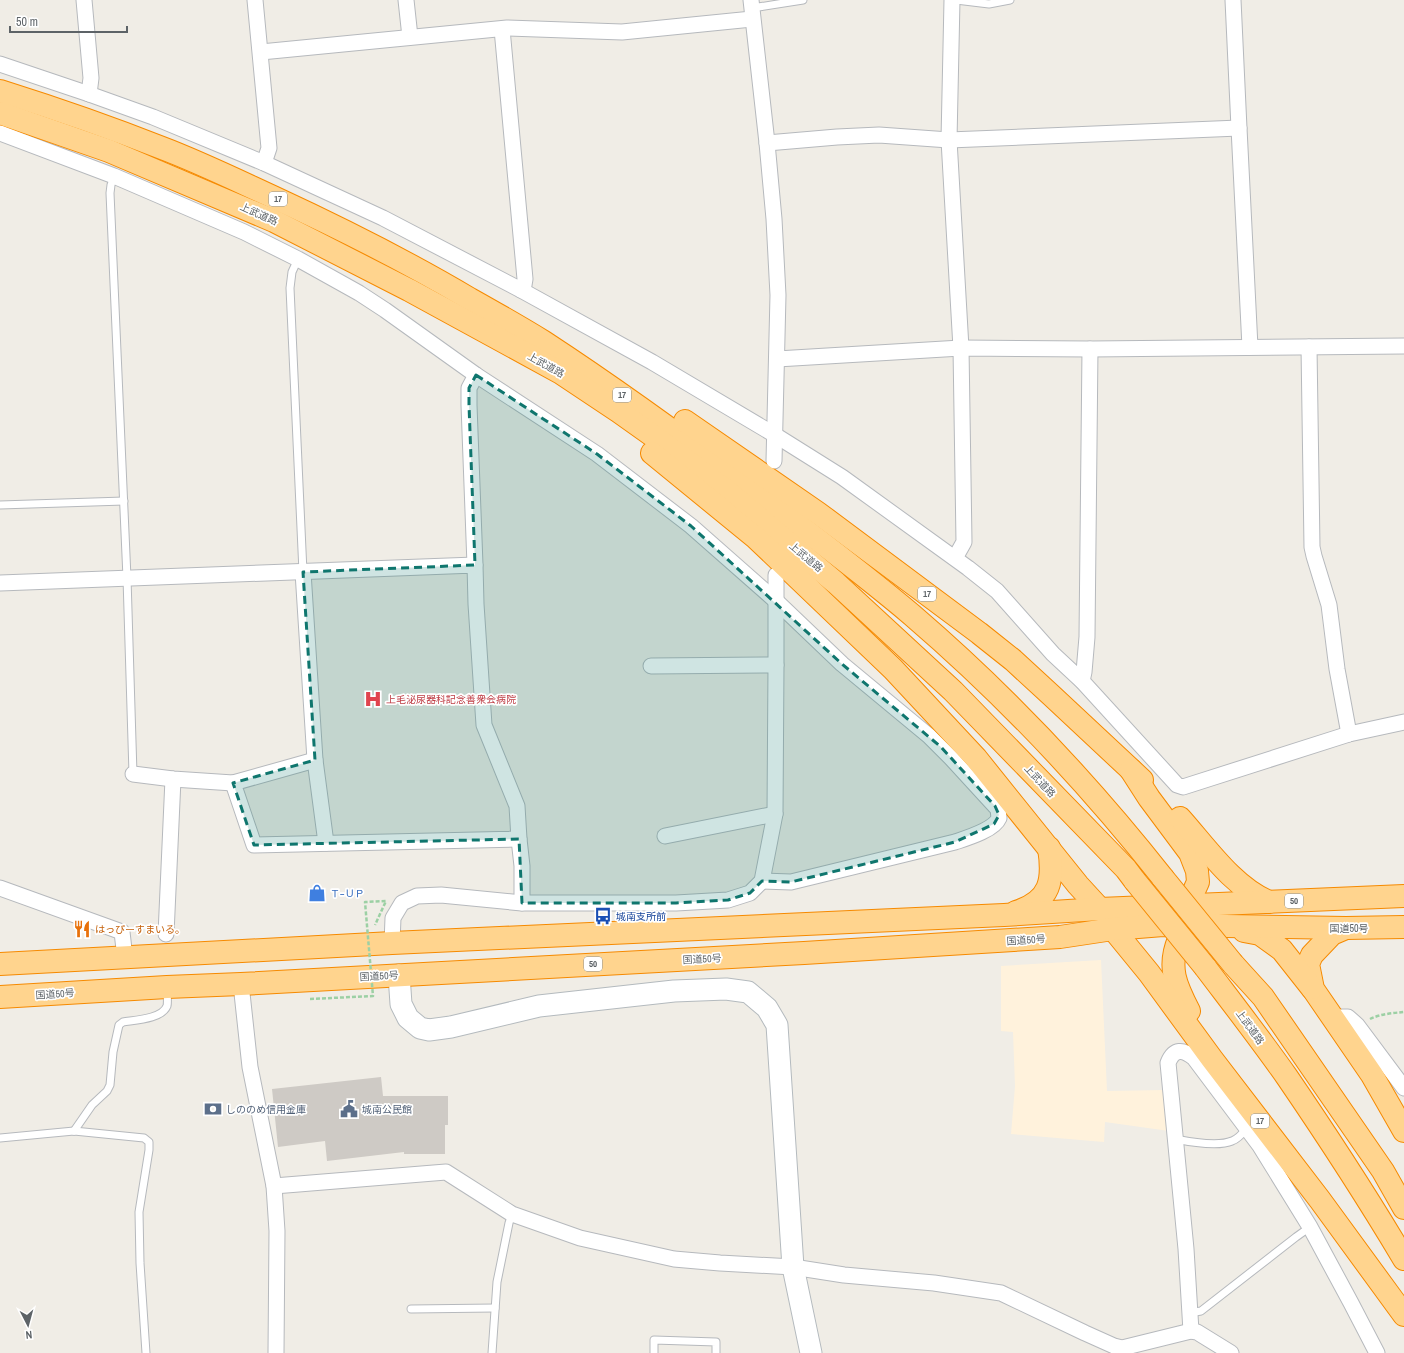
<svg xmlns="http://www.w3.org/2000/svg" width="1404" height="1353" font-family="'Archivo Narrow','Noto Sans JP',sans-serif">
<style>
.commercial{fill:#fff2dc}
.building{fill:#cecac5}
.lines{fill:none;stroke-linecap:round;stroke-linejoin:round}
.lane-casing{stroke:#b6b9bd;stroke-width:9}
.street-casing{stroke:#b6b9bd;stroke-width:17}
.secondary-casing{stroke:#b4babe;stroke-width:23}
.highway-casing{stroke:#f68a00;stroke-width:24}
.path{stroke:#9cd0a4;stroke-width:2.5;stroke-dasharray:4 2;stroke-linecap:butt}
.lane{stroke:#fff;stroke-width:7}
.street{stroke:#fff;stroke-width:15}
.secondary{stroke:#fff;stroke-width:21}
.highway{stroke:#ffd48e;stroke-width:22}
.highway-bridge-casing{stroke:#f68a00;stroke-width:24;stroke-linecap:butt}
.path-bridge{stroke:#9cd0a4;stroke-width:2.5;stroke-dasharray:4 2;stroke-linecap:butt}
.highway-bridge{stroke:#ffd48e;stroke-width:22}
.marked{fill:#0f766e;fill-opacity:0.2;stroke:#0f766e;stroke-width:3;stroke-dasharray:8 5;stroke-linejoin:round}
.labels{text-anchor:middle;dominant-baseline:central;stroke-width:3.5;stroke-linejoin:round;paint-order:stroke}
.shield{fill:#fff;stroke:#8e9295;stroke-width:1}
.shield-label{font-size:9px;font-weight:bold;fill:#5d6367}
.street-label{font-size:10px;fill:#5d6367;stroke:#fff}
.health-label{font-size:10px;fill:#be3a42;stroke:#fff;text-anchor:start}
.shop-label{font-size:10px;fill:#366cbe;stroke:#fff;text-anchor:start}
.transit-label{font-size:10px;fill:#164399;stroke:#fff;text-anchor:start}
.food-label{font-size:10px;fill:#c56008;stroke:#fff;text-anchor:start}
.service-label{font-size:10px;fill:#4e5e75;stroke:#fff;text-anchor:start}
</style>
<rect width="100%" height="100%" fill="#f0ede6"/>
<polygon class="commercial" points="1101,960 1107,1091 1165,1090 1169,1131 1105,1122 1104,1142 1011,1134 1015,1086 1013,1032 1001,1031 1001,966"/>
<polygon class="building" points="381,1077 383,1096 448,1096 448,1125 445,1125 445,1154 404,1154 404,1152 327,1161 325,1141 278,1147 272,1089"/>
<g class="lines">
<g class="lane-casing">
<g id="lane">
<polyline points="956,0 989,4 1010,0"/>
<polyline points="752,8 803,0"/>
<polyline points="114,176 111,185 110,193 127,578 133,774"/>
<polyline points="298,259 292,272 290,288 303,572"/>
<polyline points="0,505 124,501"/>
<path d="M74,1131l18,-26 15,-14 3,-6 3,-33 6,-27 4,-3c12,-2 39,-3 44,-16 1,-4 0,-12 0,-16"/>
<polyline points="0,1138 74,1131 144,1138 149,1142 149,1150 139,1212 140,1263 146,1353"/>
<path d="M1175,1139c15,3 43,8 57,2 6,-2 11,-8 15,-13"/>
<polyline points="411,1309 495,1308"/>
<polyline points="1190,1313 1201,1311 1296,1237 1310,1227"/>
<polyline points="492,1353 497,1282 509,1223 512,1214"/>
<polyline points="654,1353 654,1340 716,1342 716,1353"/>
</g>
</g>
<g class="street-casing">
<g id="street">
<polyline points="84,0 91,78 89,94"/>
<polyline points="255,0 269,148 264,163"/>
<polyline points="406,0 410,37"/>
<polyline points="751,0 767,143 774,219 778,295 774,461"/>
<polyline points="952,0 949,140 961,348 964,542 955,558"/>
<polyline points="1233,0 1239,128 1250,347"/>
<polyline points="502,29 525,279 524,285 521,290"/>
<polyline points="261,52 507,28 622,32 752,19"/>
<polyline points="0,64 89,94 153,117 264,163 383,218 521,290 652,362 775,435 842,477 968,568 997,591 1053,654 1082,681 1177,785 1183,787 1349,734 1404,722"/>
<path d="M0,133l114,43 130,56 54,27 61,34 26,17 91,65 121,79 94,72 84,74 67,64 87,72 22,22 44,48 3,3 1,9c-5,12 -32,20 -44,24l-164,40 -29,-1"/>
<polyline points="767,143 837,137 879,135 949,140 1239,128"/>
<polyline points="1309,347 1312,547 1314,556 1329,605 1337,669 1349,734"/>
<polyline points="777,359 961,348 1090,349 1404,346"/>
<polyline points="475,565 469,405 469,388 476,375"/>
<polyline points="303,572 315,760 326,843"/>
<polyline points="0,583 475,565 476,604 484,725 517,806 519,839 254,845 233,783 315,760"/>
<polyline points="651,666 776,665"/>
<polyline points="1082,681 1084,672 1087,637 1090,349"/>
<polyline points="133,774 173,779 233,783"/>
<polyline points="665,836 775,814"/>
<polyline points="519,839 522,866 522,903"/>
<polyline points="0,888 122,932 125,958"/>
<polyline points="166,934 173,779"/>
<polyline points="392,943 393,918 402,903 417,896 441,895 522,903 676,903 728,900 750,893 762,881 775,814 776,665 776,575"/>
<polyline points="241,984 250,1067 274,1186 277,1231 276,1353"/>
<polyline points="1336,1022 1340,1017 1348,1017 1357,1025 1404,1088"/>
<polyline points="274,1186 446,1172 512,1214 580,1238 674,1259 720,1263 793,1267 844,1275 934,1283 1001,1293 1085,1333 1114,1346 1122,1348 1191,1331 1197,1332 1231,1353"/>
<path d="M1191,1331l-5,-82 -18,-186c6,-15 15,-14 26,-5l66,88 50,81 41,76 26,50"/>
</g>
</g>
<g class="secondary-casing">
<polyline id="secondary" points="399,975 401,1004 408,1018 420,1028 429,1030 451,1027 539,1006 674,991 726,989 748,992 767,1008 777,1025 793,1267 811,1353"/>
</g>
<g class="highway-casing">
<g id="highway">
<path d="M0,91c54,17 109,36 162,57 37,14 74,32 111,49 67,31 133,64 197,102 25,14 50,28 74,43 78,51 153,106 227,162 47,36 95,72 141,111 92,79 176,168 251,263"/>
<polyline points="0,113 109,151 274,221 409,290 561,373 618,411 670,448 728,492 836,583 953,691 1126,869 1135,881"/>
<polyline points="685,421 818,513 979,633 1013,660 1051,695 1142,780"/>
<polyline points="652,453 756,538 893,669 976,758 1078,885 1100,909 1110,914"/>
<polyline points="1131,770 1149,798 1190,853 1197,871 1198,882 1193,893 1177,914"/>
<path d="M1180,818c26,29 53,69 89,84"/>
<path d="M1016,912c35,-11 38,-32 33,-64"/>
<path d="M1189,923c-5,4 -7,10 -10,16 -12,28 -3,47 10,72"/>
<polyline points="1346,928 1332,934 1312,955 1308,964 1313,989 1372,1075 1404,1131"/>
<polyline points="1113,929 1149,973 1212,1059 1320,1200 1404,1315"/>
<polyline points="1244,931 1260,934 1282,950 1312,988"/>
<polyline points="0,964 392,943 1004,915 1100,909 1404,896"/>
<polyline points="1233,964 1263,997 1383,1171 1404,1208"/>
<path d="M1205,967c28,37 56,73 82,110 41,60 80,120 117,182"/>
<polyline points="0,997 167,987 241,984 804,953 1060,937 1113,929 1163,925 1346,928 1404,927"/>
</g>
</g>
<path class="path" d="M1370,1019c10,-5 23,-6 34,-7"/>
<use href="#lane" class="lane"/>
<use href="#street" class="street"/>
<use href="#secondary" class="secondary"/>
<use href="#highway" class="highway"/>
<g class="highway-bridge-casing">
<g id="highway-bridge">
<polyline points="1163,878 1233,964"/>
<polyline points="1135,881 1205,967"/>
</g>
</g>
<polyline class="path-bridge" points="310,999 373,996 365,902 386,901 375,925"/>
<use href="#highway-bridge" class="highway-bridge"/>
</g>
<path class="marked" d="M476,375l121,79 94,72 151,138 99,83 54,59 4,9 -5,9 -39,18 -164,40 -29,-1 -12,12 -22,7 -52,3h-154l-3,-64 -265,6 -21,-62 82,-23 -12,-188 172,-7 -6,-160v-17z"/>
<defs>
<g id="hospital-bare" transform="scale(1.38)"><path d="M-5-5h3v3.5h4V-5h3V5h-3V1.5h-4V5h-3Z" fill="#e0444e" stroke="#fff" stroke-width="2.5" paint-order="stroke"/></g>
<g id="shop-bare" transform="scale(1.38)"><path d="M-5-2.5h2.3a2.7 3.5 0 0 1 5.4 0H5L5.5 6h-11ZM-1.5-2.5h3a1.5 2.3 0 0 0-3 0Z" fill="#3f7fe0" stroke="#fff" stroke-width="2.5" paint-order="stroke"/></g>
<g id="bus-bare" transform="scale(1.38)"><path d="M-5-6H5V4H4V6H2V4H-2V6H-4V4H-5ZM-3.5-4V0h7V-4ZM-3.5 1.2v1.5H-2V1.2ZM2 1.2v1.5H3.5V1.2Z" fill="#1a4fb4" stroke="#fff" stroke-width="2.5" paint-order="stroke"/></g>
<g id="restaurant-bare" transform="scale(1.38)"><path d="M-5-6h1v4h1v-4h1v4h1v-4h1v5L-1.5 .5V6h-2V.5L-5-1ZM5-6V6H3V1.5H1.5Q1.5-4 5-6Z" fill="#e8710a" stroke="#fff" stroke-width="2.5" paint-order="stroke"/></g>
<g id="bank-bare" transform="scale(1.38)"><path d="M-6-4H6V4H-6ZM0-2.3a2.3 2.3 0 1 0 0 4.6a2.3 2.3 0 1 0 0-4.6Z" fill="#5c6f8a" stroke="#fff" stroke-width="2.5" paint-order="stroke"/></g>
<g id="civic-bare" transform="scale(1.38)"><path d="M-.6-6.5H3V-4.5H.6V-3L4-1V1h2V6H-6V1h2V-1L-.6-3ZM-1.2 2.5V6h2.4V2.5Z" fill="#5c6f8a" stroke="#fff" stroke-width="2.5" paint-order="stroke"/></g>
</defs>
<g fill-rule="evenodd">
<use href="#hospital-bare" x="373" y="699"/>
<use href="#shop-bare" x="317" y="893"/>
<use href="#bus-bare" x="603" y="916"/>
<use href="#restaurant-bare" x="82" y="929"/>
<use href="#bank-bare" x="213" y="1109"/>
<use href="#civic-bare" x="349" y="1109"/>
</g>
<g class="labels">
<g class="shield">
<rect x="269" y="192" width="18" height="14" rx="3"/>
<rect x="613" y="388" width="18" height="14" rx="3"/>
<rect x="918" y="587" width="18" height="14" rx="3"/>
<rect x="1285" y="894" width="18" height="14" rx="3"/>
<rect x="584" y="957" width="18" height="14" rx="3"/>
<rect x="1251" y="1114" width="18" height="14" rx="3"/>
</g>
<g class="shield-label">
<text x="278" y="199">17</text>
<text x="622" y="395">17</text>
<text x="927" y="594">17</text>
<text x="1294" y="901">50</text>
<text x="593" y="964">50</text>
<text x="1260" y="1121">17</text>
</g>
<g class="street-label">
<text transform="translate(259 214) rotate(24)">上武道路</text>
<text transform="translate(546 365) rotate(29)">上武道路</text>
<text transform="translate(806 557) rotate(40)">上武道路</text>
<text transform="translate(1040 781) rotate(47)">上武道路</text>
<text x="1349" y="928">国道50号</text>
<text transform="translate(1026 940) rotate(-4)">国道50号</text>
<text transform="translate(702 959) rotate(-3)">国道50号</text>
<text transform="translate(379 976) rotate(-3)">国道50号</text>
<text transform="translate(55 994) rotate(-4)">国道50号</text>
<text transform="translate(1250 1027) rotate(54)">上武道路</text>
</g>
<g class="health-label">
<text x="386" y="699">上毛泌尿器科記念善衆会病院</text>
</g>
<g class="shop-label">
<text x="330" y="893">Ｔ−ＵＰ</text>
</g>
<g class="transit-label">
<text x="616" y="916">城南支所前</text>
</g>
<g class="food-label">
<text x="95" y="929">はっぴーすまいる。</text>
</g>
<g class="service-label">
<text x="226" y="1109">しののめ信用金庫</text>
<text x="362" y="1109">城南公民館</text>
</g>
</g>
<g transform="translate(28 1325) rotate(174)" stroke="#ffffff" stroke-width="3" paint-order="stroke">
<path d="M0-3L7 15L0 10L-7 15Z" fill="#5d6367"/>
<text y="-6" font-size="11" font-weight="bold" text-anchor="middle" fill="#5d6367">N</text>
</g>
<path d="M10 26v6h117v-6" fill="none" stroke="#5d6367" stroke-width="2"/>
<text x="16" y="26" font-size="12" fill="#5d6367" stroke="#ffffff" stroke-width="3" paint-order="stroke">50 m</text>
</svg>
